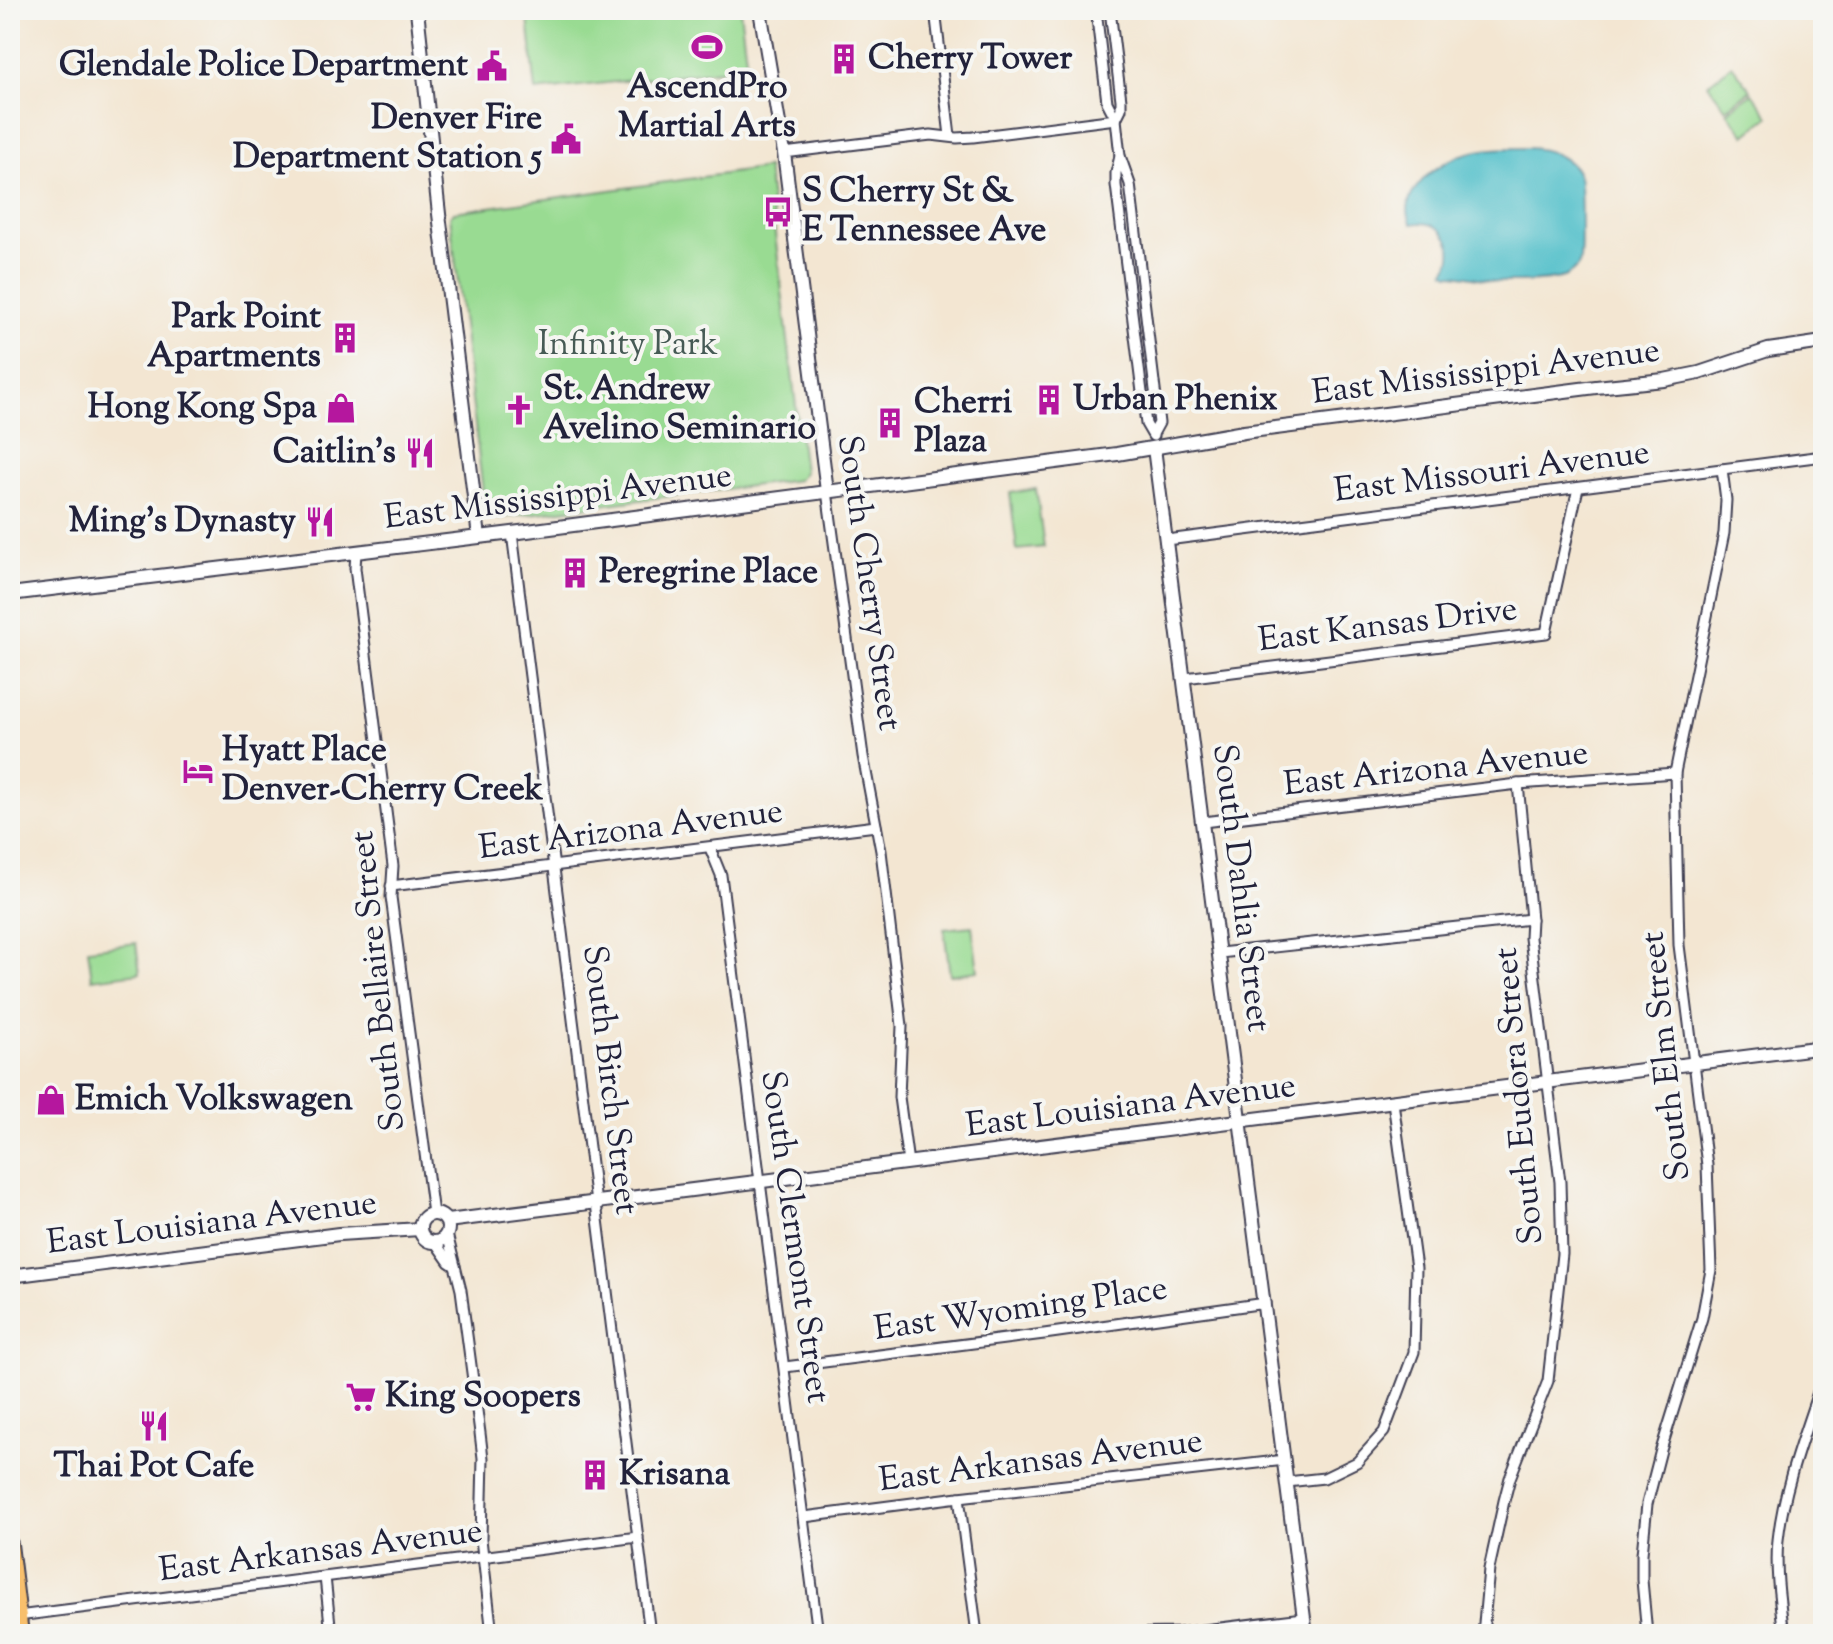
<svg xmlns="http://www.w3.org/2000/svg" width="1833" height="1644" font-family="'Sorts Mill Goudy',serif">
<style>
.green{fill:#99db92;stroke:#5e7e66;stroke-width:2}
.water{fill:#52c0ca;stroke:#3a7182;stroke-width:2}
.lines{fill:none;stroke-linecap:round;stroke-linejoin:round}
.minor-casing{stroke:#413f52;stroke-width:13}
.tertiary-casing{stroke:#413f52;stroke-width:16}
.primary-casing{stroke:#413f52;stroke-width:18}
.minor{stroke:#fff;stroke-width:9}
.tertiary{stroke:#fff;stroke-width:12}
.primary{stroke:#f8bf6c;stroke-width:14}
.labels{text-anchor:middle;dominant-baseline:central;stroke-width:8;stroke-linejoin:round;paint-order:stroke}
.poi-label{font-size:34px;font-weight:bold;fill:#22223b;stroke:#f6f6f2;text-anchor:start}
.park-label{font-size:34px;fill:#465a55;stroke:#f6f6f2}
.street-label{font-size:34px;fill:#22223b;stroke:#f6f6f2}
</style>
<rect width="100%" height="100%" fill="#f6f6f2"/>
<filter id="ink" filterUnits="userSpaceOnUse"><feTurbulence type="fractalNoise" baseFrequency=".0125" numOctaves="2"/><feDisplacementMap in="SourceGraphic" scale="16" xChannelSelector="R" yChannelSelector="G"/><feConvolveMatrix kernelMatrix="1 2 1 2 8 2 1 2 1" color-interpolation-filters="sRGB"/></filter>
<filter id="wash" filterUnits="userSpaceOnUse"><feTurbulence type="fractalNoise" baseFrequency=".006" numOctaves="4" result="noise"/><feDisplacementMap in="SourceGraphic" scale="32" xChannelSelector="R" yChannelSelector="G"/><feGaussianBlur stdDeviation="1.8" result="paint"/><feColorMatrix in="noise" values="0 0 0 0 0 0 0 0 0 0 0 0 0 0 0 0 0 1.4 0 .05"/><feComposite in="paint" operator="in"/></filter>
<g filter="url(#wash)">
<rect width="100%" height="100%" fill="#f3e6d2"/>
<g class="green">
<polygon points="527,10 740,10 747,67 536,91"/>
<polygon points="1732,65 1751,90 1726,109 1708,84"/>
<polygon points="1752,93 1769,116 1745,135 1727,112"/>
<polygon points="767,168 804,472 798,480 498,518 490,515 485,509 450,216 454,212"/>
<polygon points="1036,489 1044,547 1017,550 1010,493"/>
<polygon points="972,926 978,971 950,975 944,929"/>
<polygon points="136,943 140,973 92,979 88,949"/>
</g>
<path class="water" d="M1527,148c18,0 46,9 52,29 2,6 3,81 0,87 -2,5 -8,9 -13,12 -14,6 -59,7 -74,5 -15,-3 -29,-7 -43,-7l-4,-3c18,-25 -5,-54 -33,-47 -17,-31 27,-62 53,-70 20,-6 42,-6 62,-6z"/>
</g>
<g filter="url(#ink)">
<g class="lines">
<g class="minor-casing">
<g id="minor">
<polyline points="935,10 950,136"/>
<polyline points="1096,10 1107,102 1116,119 1120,156 1130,184 1159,423 1153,434"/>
<polyline points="1110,10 1121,100 1121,109 1116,119"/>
<polyline points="784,153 931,135 957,138 973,137 1116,119"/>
<polyline points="1120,156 1116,173 1116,185 1146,424 1153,436"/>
<polyline points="827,491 863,756 881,851 902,1026 899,1097 908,1163"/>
<polyline points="512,533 650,1634"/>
<polyline points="1167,540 1823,456"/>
<polyline points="356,552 355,568 393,866 391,897 433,1214"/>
<polyline points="1185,678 1546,633 1578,488"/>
<polyline points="1823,777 1820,823 1823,896"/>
<polyline points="1203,822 1518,784 1675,773"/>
<path d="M710,848l11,27c31,253 65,506 97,759"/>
<polyline points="391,886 876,826"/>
<polyline points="1220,953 1531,919"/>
<polyline points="447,1234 461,1290 480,1433 483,1458 481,1539 492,1634"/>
<polyline points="435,1242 449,1262 455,1266"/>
<polyline points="785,1367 1044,1334 1265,1303"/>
<polyline points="1809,1422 1823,1425"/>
<polyline points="1287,1482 1324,1478 1357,1462 1384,1432 1414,1352 1416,1268 1393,1102"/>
<polyline points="959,1497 977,1634"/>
<polyline points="804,1517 959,1497 1285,1460"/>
<polyline points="325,1577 331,1634"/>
<polyline points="10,1617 638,1537"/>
<polyline points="1110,1634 1179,1633 1303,1618"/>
<polyline points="1483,1634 1489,1569 1504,1501 1510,1478 1548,1381 1562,1254 1560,1182 1530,938 1531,919 1518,784"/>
<polyline points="1647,1634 1642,1580 1642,1554 1647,1504 1661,1450 1702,1318 1711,1270 1707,1165 1679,945 1675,773 1724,533 1726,500 1722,469"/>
<path d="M1784,1634c-4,-31 -9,-62 -6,-94 6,-56 28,-110 45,-163"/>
</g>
</g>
<g class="tertiary-casing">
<g id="tertiary">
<polyline points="417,10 439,214 479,537"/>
<polyline points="760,10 784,153 827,491"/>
<polyline points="1154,448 1306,1634"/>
<polyline points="10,594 512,533 1117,454 1244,432 1596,387 1664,380 1699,373 1768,350 1823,342"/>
<circle cx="434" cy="1228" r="14"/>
<polyline points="447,1221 1823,1047"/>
<polyline points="10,1276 339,1234 420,1229"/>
</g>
</g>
<g class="primary-casing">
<polyline id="primary" points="10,1544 21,1634"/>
</g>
<use href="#minor" class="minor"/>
<use href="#tertiary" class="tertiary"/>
<use href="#primary" class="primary"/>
</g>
</g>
<defs>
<g id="stadium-bare" transform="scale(2.4)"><path d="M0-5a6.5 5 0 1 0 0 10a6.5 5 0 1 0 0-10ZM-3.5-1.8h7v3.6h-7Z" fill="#b5179e" stroke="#f6f6f2" stroke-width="2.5" paint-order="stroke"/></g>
<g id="building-bare" transform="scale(2.4)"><path d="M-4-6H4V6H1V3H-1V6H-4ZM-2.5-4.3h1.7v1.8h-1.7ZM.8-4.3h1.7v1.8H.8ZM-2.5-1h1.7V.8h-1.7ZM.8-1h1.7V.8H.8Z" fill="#b5179e" stroke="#f6f6f2" stroke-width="2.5" paint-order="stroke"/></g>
<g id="civic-bare" transform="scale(2.4)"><path d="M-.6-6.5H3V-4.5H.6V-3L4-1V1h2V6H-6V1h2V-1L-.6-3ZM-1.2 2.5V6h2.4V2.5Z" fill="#b5179e" stroke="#f6f6f2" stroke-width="2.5" paint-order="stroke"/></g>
<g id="bus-bare" transform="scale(2.4)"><path d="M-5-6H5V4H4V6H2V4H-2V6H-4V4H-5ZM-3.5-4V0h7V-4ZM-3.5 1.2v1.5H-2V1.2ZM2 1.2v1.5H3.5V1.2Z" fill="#b5179e" stroke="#f6f6f2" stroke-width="2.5" paint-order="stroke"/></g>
<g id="shop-bare" transform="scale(2.4)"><path d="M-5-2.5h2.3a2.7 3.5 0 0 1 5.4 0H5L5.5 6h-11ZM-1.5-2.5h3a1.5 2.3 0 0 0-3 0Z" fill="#b5179e" stroke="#f6f6f2" stroke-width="2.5" paint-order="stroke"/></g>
<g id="church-bare" transform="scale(2.4)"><path d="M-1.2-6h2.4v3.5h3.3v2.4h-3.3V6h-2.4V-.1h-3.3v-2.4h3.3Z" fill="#b5179e" stroke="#f6f6f2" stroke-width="2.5" paint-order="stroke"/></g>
<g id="restaurant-bare" transform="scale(2.4)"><path d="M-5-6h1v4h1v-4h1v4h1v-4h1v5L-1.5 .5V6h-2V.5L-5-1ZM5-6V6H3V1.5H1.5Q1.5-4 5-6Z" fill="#b5179e" stroke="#f6f6f2" stroke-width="2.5" paint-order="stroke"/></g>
<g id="hotel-bare" transform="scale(2.4)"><path d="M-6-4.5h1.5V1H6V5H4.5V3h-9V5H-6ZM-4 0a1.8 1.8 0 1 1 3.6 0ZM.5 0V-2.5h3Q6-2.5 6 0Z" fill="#b5179e" stroke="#f6f6f2" stroke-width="2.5" paint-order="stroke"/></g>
<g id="supermarket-bare" transform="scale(2.4)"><path d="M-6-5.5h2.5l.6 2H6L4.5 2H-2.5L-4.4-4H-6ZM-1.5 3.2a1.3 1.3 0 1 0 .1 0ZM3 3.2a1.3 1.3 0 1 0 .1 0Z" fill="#b5179e" stroke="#f6f6f2" stroke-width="2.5" paint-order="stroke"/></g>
</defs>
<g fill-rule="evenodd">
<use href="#stadium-bare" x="707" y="47"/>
<use href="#building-bare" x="844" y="59"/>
<use href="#civic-bare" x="492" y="66"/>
<use href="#civic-bare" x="566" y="139"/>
<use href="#bus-bare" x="778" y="212"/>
<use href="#building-bare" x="345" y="338"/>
<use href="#building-bare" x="1049" y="400"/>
<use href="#shop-bare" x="341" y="408"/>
<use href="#church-bare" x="519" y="410"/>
<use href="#building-bare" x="890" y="423"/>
<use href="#restaurant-bare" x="420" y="453"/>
<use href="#restaurant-bare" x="320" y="522"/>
<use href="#building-bare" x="575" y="573"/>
<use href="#hotel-bare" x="198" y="771"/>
<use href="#shop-bare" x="51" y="1100"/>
<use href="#supermarket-bare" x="361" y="1397"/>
<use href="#restaurant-bare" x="154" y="1426"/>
<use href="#building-bare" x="595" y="1475"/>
</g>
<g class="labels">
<g class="poi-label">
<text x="868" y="59">Cherry Tower</text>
<text x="468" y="66" text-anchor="end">Glendale Police Department</text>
<text x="707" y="88" text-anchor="middle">AscendPro<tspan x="707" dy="39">Martial Arts</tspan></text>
<text x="542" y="119" text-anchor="end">Denver Fire<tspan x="542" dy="39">Department Station 5</tspan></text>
<text x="802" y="192">S Cherry St &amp;<tspan x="802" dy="39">E Tennessee Ave</tspan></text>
<text x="321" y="318" text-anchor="end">Park Point<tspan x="321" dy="39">Apartments</tspan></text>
<text x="543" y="390">St. Andrew<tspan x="543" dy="39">Avelino Seminario</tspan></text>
<text x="1073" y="400">Urban Phenix</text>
<text x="914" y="403">Cherri<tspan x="914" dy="39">Plaza</tspan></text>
<text x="317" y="408" text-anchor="end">Hong Kong Spa</text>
<text x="396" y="453" text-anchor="end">Caitlin's</text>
<text x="296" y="522" text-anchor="end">Ming's Dynasty</text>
<text x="599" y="573">Peregrine Place</text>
<text x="222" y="751">Hyatt Place<tspan x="222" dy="39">Denver-Cherry Creek</tspan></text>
<text x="75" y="1100">Emich Volkswagen</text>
<text x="385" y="1397">King Soopers</text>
<text x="154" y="1467" text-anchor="middle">Thai Pot Cafe</text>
<text x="619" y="1475">Krisana</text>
</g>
<g class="park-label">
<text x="628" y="345">Infinity Park</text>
</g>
<g class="street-label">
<text transform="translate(1486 373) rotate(-7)">East Mississippi Avenue</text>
<text transform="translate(1492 473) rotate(-7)">East Missouri Avenue</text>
<text transform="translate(558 498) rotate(-7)">East Mississippi Avenue</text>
<text transform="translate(868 583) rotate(82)">South Cherry Street</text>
<text transform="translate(1388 626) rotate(-7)">East Kansas Drive</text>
<text transform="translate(1436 770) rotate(-6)">East Arizona Avenue</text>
<text transform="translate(631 831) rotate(-7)">East Arizona Avenue</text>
<text transform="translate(1240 888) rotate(83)">South Dahlia Street</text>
<text transform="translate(379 981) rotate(-96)">South Bellaire Street</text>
<text transform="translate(1667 1056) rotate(-96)">South Elm Street</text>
<text transform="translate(609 1080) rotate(83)">South Birch Street</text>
<text transform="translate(1520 1096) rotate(-95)">South Eudora Street</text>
<text transform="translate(1131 1107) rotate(-7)">East Louisiana Avenue</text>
<text transform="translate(212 1224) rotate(-7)">East Louisiana Avenue</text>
<text transform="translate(794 1237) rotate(82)">South Clermont Street</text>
<text transform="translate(1021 1310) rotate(-8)">East Wyoming Place</text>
<text transform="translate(1041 1462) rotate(-7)">East Arkansas Avenue</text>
<text transform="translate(321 1552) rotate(-7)">East Arkansas Avenue</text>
</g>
</g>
<rect width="1833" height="1644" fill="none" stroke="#f6f6f2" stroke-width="40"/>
</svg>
